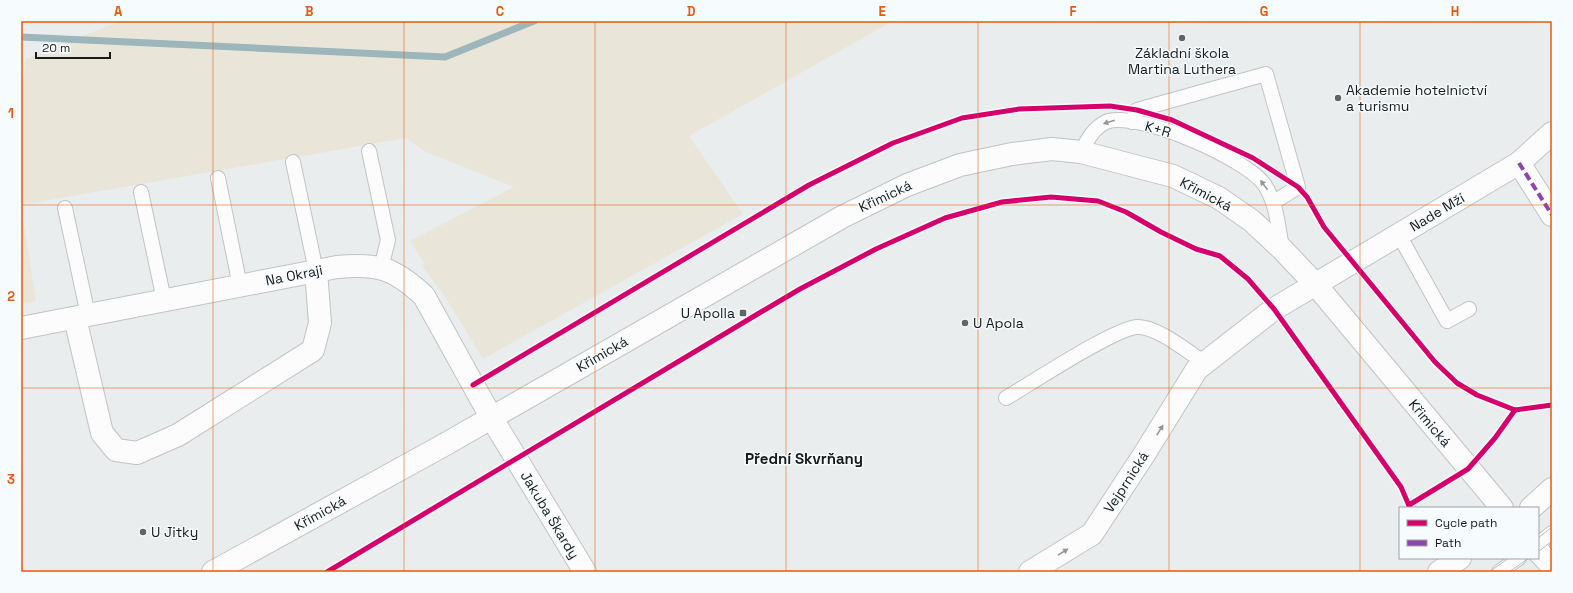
<svg xmlns="http://www.w3.org/2000/svg" width="1573" height="593" font-family="'Space Grotesk',sans-serif">
<style>
.green{fill:#eae5d9}
.lines{fill:none;stroke-linecap:round;stroke-linejoin:round}
.stream{stroke:#9cb6bc;stroke-width:7}
.service-casing{stroke:#c0c3c4;stroke-width:16}
.minor-casing{stroke:#c0c3c4;stroke-width:24}
.secondary-casing{stroke:#c0c3c4;stroke-width:24}
.service{stroke:#fcfcfc;stroke-width:14}
.minor{stroke:#fcfcfc;stroke-width:22}
.secondary{stroke:#fcfcfc;stroke-width:22}
.tram{stroke:#bcbdbe;stroke-width:1}
.quiet{stroke:#8e44ad;stroke-width:4;stroke-dasharray:8 4;stroke-linecap:butt}
.cycleway-casing{stroke:#f6fbfd;stroke-width:8}
.cycleway{stroke:#d6006c;stroke-width:5}
.oneway{fill:#959697}
.grid{fill:none;stroke:#e8590c;stroke-width:1;stroke-opacity:0.55}
.poi-dot{fill:#626465;stroke:#f6fbfd;stroke-width:1.5}
.labels{text-anchor:middle;dominant-baseline:central;stroke-width:3;stroke-linejoin:round;paint-order:stroke}
.poi-label{font-size:14px;fill:#181a1b;stroke:#f6fbfd;text-anchor:start}
.street-label{font-size:14px;fill:#181a1b;stroke:#f6fbfd}
.neighbourhood-label{font-size:15px;font-weight:bold;fill:#181a1b;stroke:#f6fbfd}
.neatline{fill:none;stroke:#e8590c;stroke-width:1.5}
.grid-label{font-size:13px;text-anchor:middle;font-weight:bold;fill:#e8590c}
</style>
<rect width="100%" height="100%" fill="#eaedee"/>
<g class="green">
<polygon points="120,21 893,21 689,136 743,214 483,359 444,295 422,266 425,264 410,241 514,187 426,152 406,138 21,205 21,94 26,59"/>
<polygon points="21,205 36,301 21,303"/>
</g>
<g class="lines">
<polyline class="stream" points="21,37 445,57 534,21"/>
<g class="service-casing">
<g id="service">
<polyline points="1132,122 1137,110 1266,74 1298,187 1274,202"/>
<polyline points="369,151 388,240 381,268"/>
<path d="M1081,152c6,-11 12,-24 25,-30 31,-12 139,36 158,62 13,19 14,43 18,64"/>
<polyline points="293,162 316,271"/>
<polyline points="218,178 240,286"/>
<polyline points="141,192 164,300"/>
<polyline points="65,208 88,315"/>
<polyline points="1399,235 1447,321 1469,309"/>
<path d="M1006,398c24,-14 110,-71 132,-71 20,0 50,25 67,36"/>
<polyline points="1538,544 1552,533"/>
<polyline points="1499,572 1519,558"/>
</g>
</g>
<g class="minor-casing">
<g id="minor">
<polyline points="1519,163 1552,215"/>
<polyline points="75,318 102,433 116,450 137,453 178,435 313,350 320,323 316,271"/>
<path d="M21,328l316,-61c41,-4 57,1 87,29l67,121 94,155"/>
<polyline points="1030,572 1092,534 1145,453 1197,369 1274,309 1519,163 1552,133"/>
</g>
</g>
<g class="secondary-casing">
<g id="secondary">
<polyline points="1531,508 1552,489"/>
<polyline points="1538,551 1552,566"/>
<polyline points="213,572 444,445 842,217 907,185 960,165 1012,154 1052,149 1081,152 1173,176 1219,198 1252,221 1282,249 1316,285 1502,508"/>
<polyline points="1439,572 1460,558"/>
</g>
</g>
<use href="#service" class="service"/>
<use href="#minor" class="minor"/>
<use href="#secondary" class="secondary"/>
<g class="tram">
<polyline points="1538,538 1552,527"/>
<polyline points="1538,552 1552,541"/>
<polyline points="1489,572 1509,558"/>
<polyline points="1509,572 1529,558"/>
</g>
<polyline class="quiet" points="1519,163 1552,215"/>
<g class="cycleway-casing">
<g id="cycleway">
<polyline points="473,385 809,185 893,143 962,118 1019,109 1110,106 1137,110 1172,120 1253,158 1298,187 1307,197 1324,227 1435,362 1457,383 1477,395 1515,410 1552,405"/>
<polyline points="1409,505 1468,469 1495,438 1515,410"/>
<polyline points="327,572 761,312 800,289 876,249 945,218 1002,202 1051,197 1098,201 1126,212 1161,232 1196,249 1220,256 1248,279 1274,309 1401,487 1410,508"/>
</g>
</g>
<use href="#cycleway" class="cycleway"/>
</g>
<defs><path id="oneway-solid" d="M-6-.8H1V-3.2L6.5 0L1 3.2V.8H-6Z"/></defs>
<g class="oneway">
<use href="#oneway-solid" transform="translate(1109 122) rotate(163)"/>
<use href="#oneway-solid" transform="translate(1264 185) rotate(-127)"/>
<use href="#oneway-solid" transform="translate(1160 430) rotate(-58)"/>
<use href="#oneway-solid" transform="translate(1063 552) rotate(-32)"/>
</g>
<path class="grid" d="M213,21v551M404,21v551M595,21v551M786,21v551M978,21v551M1169,21v551M1360,21v551M21,205h1531M21,388h1531"/>
<g class="poi-dot">
<circle cx="1182" cy="38" r="4"/>
<circle cx="1338" cy="98" r="4"/>
<rect x="739" y="309" width="8" height="8" rx="2"/>
<circle cx="965" cy="323" r="4"/>
<circle cx="143" cy="532" r="4"/>
</g>
<g class="labels">
<g class="poi-label">
<text x="1182" y="53" text-anchor="middle">Základní škola<tspan x="1182" dy="16">Martina Luthera</tspan></text>
<text x="1346" y="90">Akademie hotelnictví<tspan x="1346" dy="16">a turismu</tspan></text>
<text x="735" y="313" text-anchor="end">U Apolla</text>
<text x="973" y="323">U Apola</text>
<text x="151" y="532">U Jitky</text>
</g>
<g class="street-label">
<text transform="translate(1158 129) rotate(16)">K+R</text>
<text transform="translate(1206 194) rotate(28)">Křimická</text>
<text transform="translate(885 196) rotate(-25)">Křimická</text>
<text transform="translate(1437 212) rotate(-31)">Nade Mží</text>
<text transform="translate(294 275) rotate(-11)">Na Okraji</text>
<text transform="translate(602 354) rotate(-30)">Křimická</text>
<text transform="translate(1430 423) rotate(50)">Křimická</text>
<text transform="translate(1126 482) rotate(-57)">Vejprnická</text>
<text transform="translate(320 513) rotate(-29)">Křimická</text>
<text transform="translate(550 515) rotate(59)">Jakuba Škardy</text>
</g>
<g class="neighbourhood-label">
<text x="804" y="458">Přední Skvrňany</text>
</g>
</g>
<rect width="1573" height="593" fill="none" stroke="#f6fbfd" stroke-width="44"/>
<rect x="1399" y="507" width="140" height="52" fill="#f6fbfd" stroke="#9da1a3"/>
<rect x="1407" y="520" width="20" height="6" fill="#d6006c" stroke="#9da1a3"/>
<text x="1435" y="527" font-size="12" fill="#181a1b">Cycle path</text>
<rect x="1407" y="540" width="20" height="6" fill="#8e44ad" stroke="#9da1a3"/>
<text x="1435" y="547" font-size="12" fill="#181a1b">Path</text>
<path d="M36 52v6h74v-6" fill="none" stroke="#181a1b" stroke-width="2"/>
<text x="42" y="52" font-size="12" fill="#181a1b" stroke="#f6fbfd" stroke-width="3" paint-order="stroke">20 m</text>
<rect x="22" y="22" width="1529" height="549" class="neatline"/>
<g class="grid-label">
<text x="118" y="16">A</text>
<text x="309" y="16">B</text>
<text x="500" y="16">C</text>
<text x="691" y="16">D</text>
<text x="882" y="16">E</text>
<text x="1073" y="16">F</text>
<text x="1264" y="16">G</text>
<text x="1455" y="16">H</text>
<text x="11" y="118">1</text>
<text x="11" y="301">2</text>
<text x="11" y="484">3</text>
</g>
</svg>
